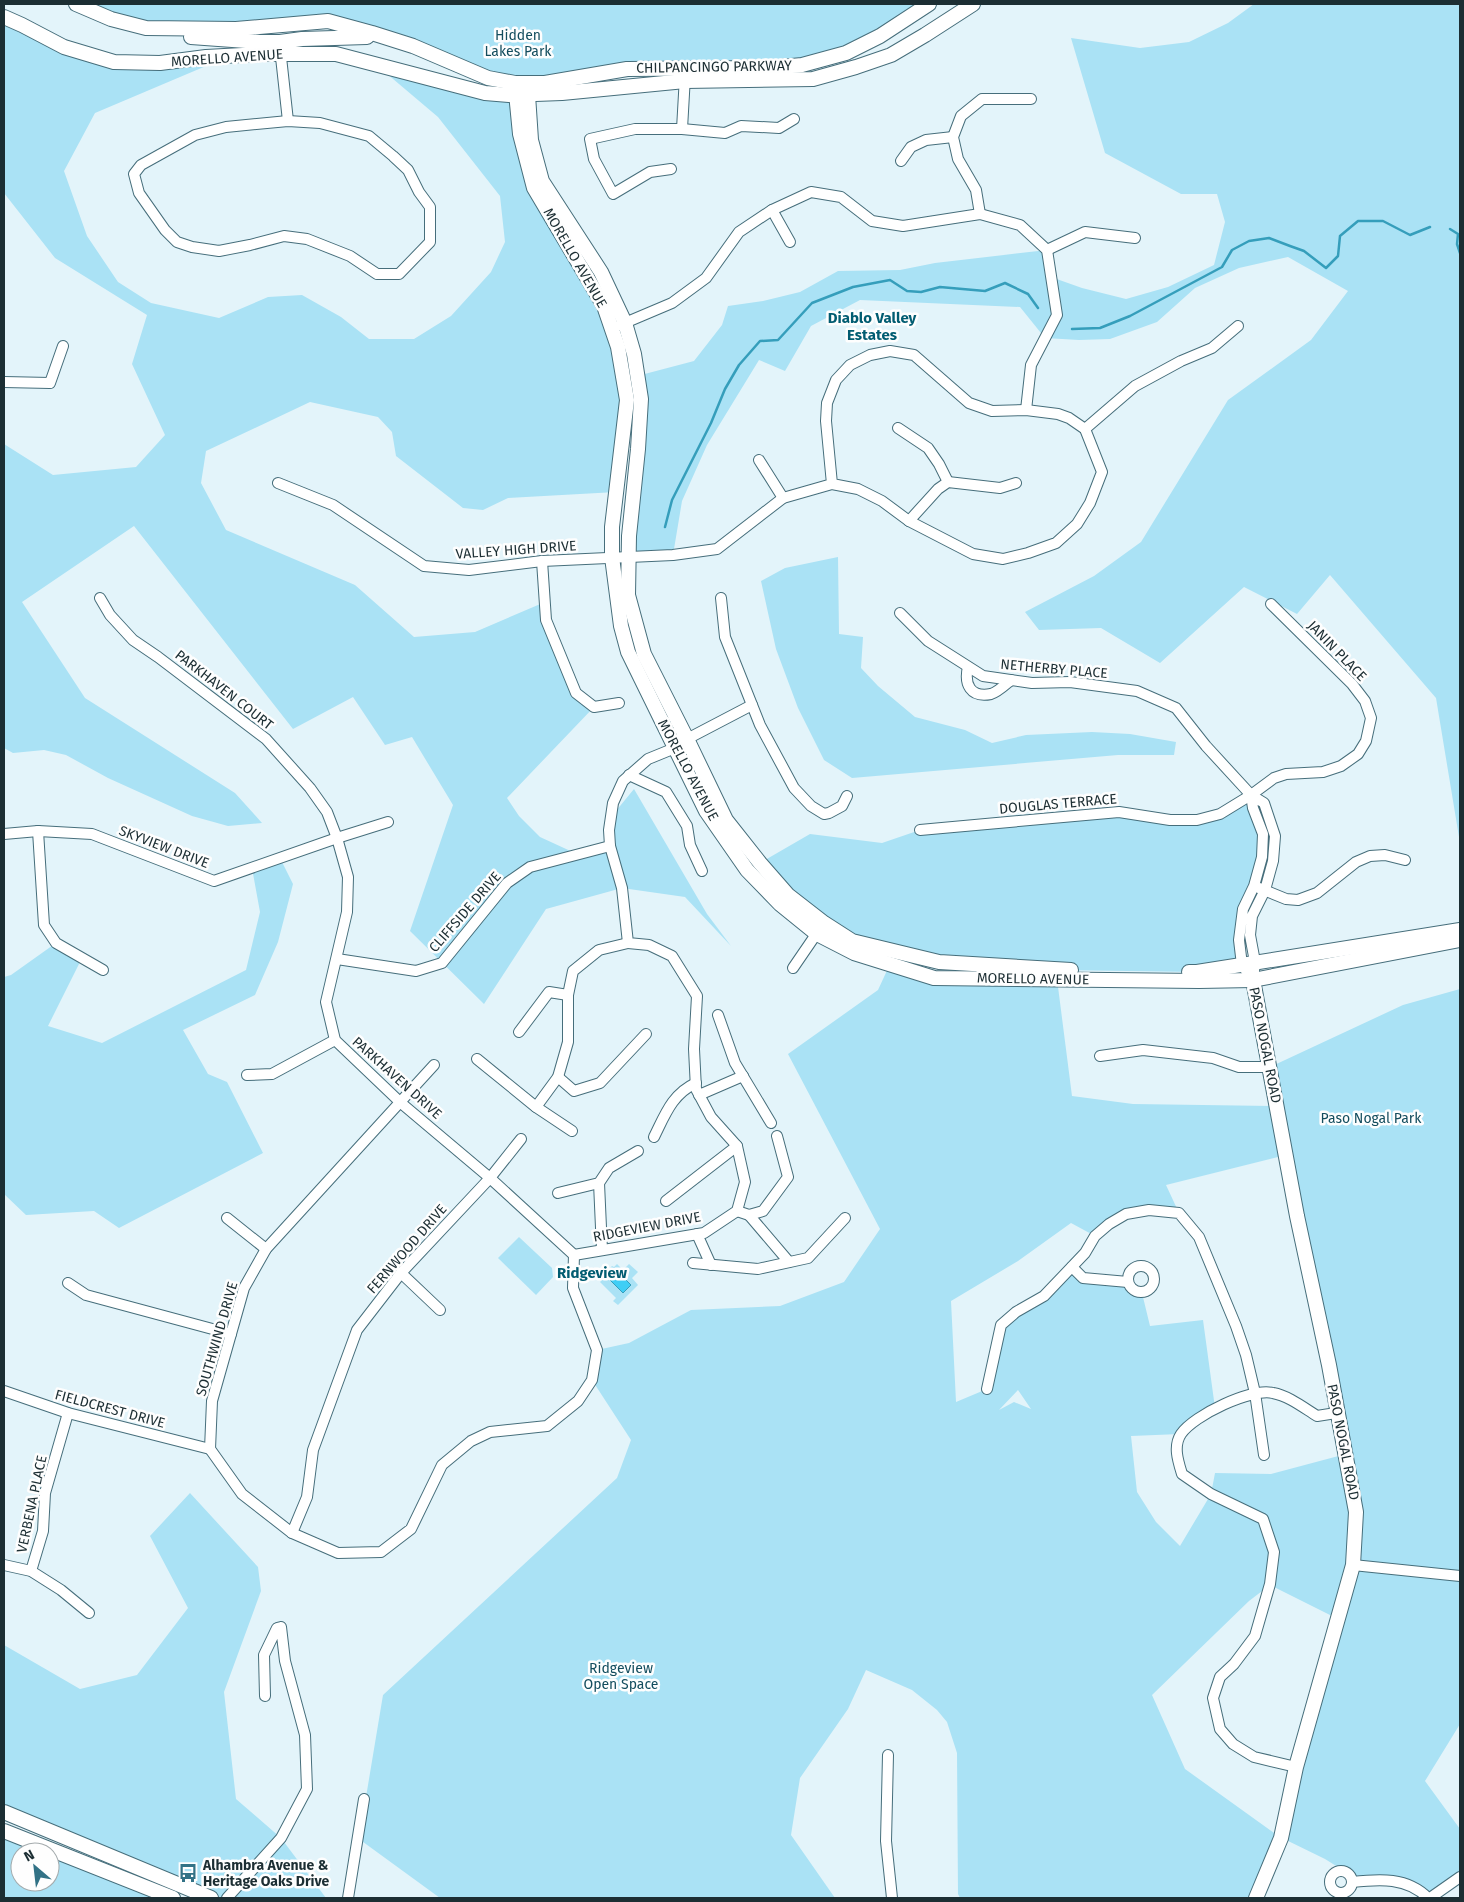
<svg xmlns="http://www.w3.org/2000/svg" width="1464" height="1902" font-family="'Fira Sans',sans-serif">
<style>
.green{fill:#aae2f5;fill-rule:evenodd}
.water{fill:#40cef5;stroke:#359ebb}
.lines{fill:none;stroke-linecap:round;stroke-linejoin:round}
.stream{stroke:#359ebb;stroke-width:2.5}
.street-casing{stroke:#466e7b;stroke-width:12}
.secondary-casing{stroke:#466e7b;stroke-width:16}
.street{stroke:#fff;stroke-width:10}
.secondary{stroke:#fff;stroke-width:14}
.labels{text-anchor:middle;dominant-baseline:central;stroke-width:5;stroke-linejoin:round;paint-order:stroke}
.park-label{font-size:14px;fill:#134d5e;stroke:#fefefe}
.street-label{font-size:14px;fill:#1c2e33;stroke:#fefefe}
.poi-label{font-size:14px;font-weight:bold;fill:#1c2e33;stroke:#fefefe;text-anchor:start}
.neighbourhood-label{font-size:15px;font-weight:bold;fill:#015c71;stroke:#fefefe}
</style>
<rect width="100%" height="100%" fill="#e3f4fa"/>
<g class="green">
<polygon points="76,4 929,4 880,36 802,65 691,68 515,83 328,21 146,28"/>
<polygon points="1254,4 1460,4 1460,843 1436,698 1330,575 1297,614 1244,587 1160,663 1101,628 1039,630 1025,612 1094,576 1141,542 1228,400 1311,340 1348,291 1288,257 1239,268 1195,288 1157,322 1110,339 1079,340 1045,338 1020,307 860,300 811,326 785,371 759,360 707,445 682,501 673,555 628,557 637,376 694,361 722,325 728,306 763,301 800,292 838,271 900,270 935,263 1047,250 1051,277 1082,288 1126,299 1168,287 1214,265 1225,222 1217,194 1181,194 1105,153 1071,38 1140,48 1189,42 1228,23"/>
<polygon points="4,17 114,62 232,55 95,113 64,171 87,236 118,282 151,303 219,318 268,297 302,295 341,317 369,339 414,339 451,316 491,272 505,242 500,196 438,117 373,62 509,95 604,306 627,400 616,492 508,498 483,510 463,508 396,456 392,432 378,417 310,402 206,451 201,483 226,530 355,585 414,637 475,632 545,602 576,693 594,707 507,798 519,816 540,837 577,854 610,846 611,817 634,789 707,914 731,946 685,897 622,888 546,909 484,1004 410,931 453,805 412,737 385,745 353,697 293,729 134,526 22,602 85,698 235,793 262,823 228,826 192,816 108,778 66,755 44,750 13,753 4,748 4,444 53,475 136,467 165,435 132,364 147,315 55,258 4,193"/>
<polygon points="838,557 839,634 863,637 861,668 878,686 915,717 965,730 992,743 1026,735 1092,732 1130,734 1176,742 1174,755 1118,755 852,778 824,760 798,708 776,649 761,581 785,568"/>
<polygon points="1251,795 1263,834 1262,857 1243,909 1242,965 1197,972 1057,970 939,962 852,941 760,863 810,834 882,843 920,830 1119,812 1197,820"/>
<polygon points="280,858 293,884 278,942 255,995 183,1030 208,1074 227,1082 263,1153 119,1228 94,1211 26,1215 4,1194 4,977 11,975 56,943 82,958 48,1026 102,1043 246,970 260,912 252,868"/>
<path d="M890,964l44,14 123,1 15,117 61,8 143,2 -6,-39 133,-62 57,-16v735l-35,57 35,48v48l-30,21 -29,-16h-49l-3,-8 -24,-15 -43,-21 -26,60h-296l-2,-4 -1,-141 -10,-31 -10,-12 -25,-20 -46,-20 -18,39 -48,69 -9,57 44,63h-395l-81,-59 24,-144 234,-217 14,-38 -39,-60 5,-30 32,-7 62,-33 89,-4 64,-24 36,-53 -92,-175 90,-64zM1286,1155l60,299 -75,20 -56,-1 -4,21 -31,52 -24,-24 -19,-30 -6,-56 49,-2 35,-26 -12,-88 -53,6 -8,-33 -11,-5 -3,-6 -45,-4 -11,-11 -56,45 -20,28 -9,49 -31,13 -5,-101 67,-40 53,-38 24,13 31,-22 53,-1 -13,-28zM1018,1390l13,19 -17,-7 -15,8zM1270,1585l68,34 -57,219 -96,-69 -33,-74 97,-94z"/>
<polygon points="519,1237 552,1268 553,1277 536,1295 498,1258"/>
<polygon points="617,1264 623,1270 629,1264 638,1272 632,1278 638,1285 618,1305 613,1301 616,1298 600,1282 606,1276 604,1274 612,1266 614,1267"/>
<polygon points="190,1493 258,1567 261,1591 224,1692 236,1799 281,1838 326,1898 211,1898 4,1812 4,1645 80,1689 137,1675 188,1608 150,1536"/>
<path d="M4,1831l169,67h-169zM20,1852h30v30h-30z"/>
</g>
<polygon class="water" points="616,1270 631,1285 623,1293 608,1278"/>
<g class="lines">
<g class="stream">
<polyline points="1450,229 1458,234 1457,244 1460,253"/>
<polyline points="1072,329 1100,328 1130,316 1222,267 1232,250 1249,241 1269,238 1290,246 1304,251 1326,268 1338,256 1340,236 1358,221 1383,221 1410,235 1430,227"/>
<polyline points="665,527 672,500 711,423 725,389 739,365 760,341 778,340 812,303 853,287 890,280 907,291 921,292 940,287 985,291 1005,283 1028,294 1038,308"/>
</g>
<g class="street-casing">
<g id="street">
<polyline points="280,48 288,121"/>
<polygon points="288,121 320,123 369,136 393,156 408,170 419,192 430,207 430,242 399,274 377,274 350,256 307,239 284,236 250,245 219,251 192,247 177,242 165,230 139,193 134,174 141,165 195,135 226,127"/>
<polyline points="682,129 685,76"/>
<polyline points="901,161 911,147 926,140 953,137"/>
<polyline points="671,169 650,172 613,194 594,159 590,139 635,129 682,129 725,133 741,126 779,128 794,119"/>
<polyline points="772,210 790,242"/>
<polyline points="980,214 976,190 958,159 953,137 961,116 982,99 1031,99"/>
<polyline points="1047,250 1085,232 1135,238"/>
<polyline points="620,325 672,303 706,278 739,232 772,210 811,192 841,197 872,221 903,226 980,214 1020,225 1047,250 1057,315 1031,365 1026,410"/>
<polyline points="4,382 50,383 63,346"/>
<polyline points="898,428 928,448 939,464 948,482"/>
<polyline points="1085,429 1135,386 1181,361 1212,348 1238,326"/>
<polyline points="759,460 783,498"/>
<polyline points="278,483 333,505 424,566 469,570 542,561 673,555 717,549 783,498 832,484 858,489 882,501 909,521 973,554 1003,559 1028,553 1056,543 1077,524 1090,503 1102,472 1085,429 1069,418 1058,414 1026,410 992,411 969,403 914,355 890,351 870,355 850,365 836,380 827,403 826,421 832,484"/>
<polyline points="909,521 938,489 948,482 1000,488 1016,483"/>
<polyline points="542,561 546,620 576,693 594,707 619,703"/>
<polyline points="100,598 110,615 133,640 158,657 266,739 310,788 327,812 337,838 348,877 347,912 326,1002 335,1040 401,1103 490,1178 574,1255"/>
<polyline points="721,598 725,637 760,725 794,788 811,806 824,814 829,813 842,806 847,796"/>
<polyline points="900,613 928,641 983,676 1032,683 1070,682 1137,691 1176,708 1206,746 1251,795"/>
<path d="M968,667c-4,17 2,31 23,27 7,-2 15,-10 20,-14"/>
<polyline points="629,775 666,792 687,826 690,845 702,871"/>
<polygon points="1251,795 1264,803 1275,836 1273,861 1265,890 1252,916 1250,935 1255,962 1253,980 1242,965 1239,940 1243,909 1254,886 1262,857 1263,834 1253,808"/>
<polyline points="920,830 1119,812 1170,820 1197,820 1220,814 1251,795 1274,778 1286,774 1323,772 1341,766 1358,754 1366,741 1371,718 1365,701 1352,684 1271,604"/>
<polyline points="38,831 44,925 56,943 103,970"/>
<polyline points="4,834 38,831 92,834 214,881 337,838 388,822"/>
<polyline points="1259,888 1286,899 1298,900 1317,893 1356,862 1370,856 1385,855 1405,860"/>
<polyline points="337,959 416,971 442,963 507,883 530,867 610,846"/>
<polyline points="793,968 819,930"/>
<polyline points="718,1015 735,1063 771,1123"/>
<polyline points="519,1032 549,992 568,995"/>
<polyline points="1100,1056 1143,1050 1213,1058 1239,1067 1270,1067"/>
<polyline points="477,1059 536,1107 572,1131"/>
<polyline points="434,1065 266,1249 244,1288 212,1401 210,1449 242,1494 292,1533 338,1553 381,1552 411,1529 442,1465 471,1441 490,1432 547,1426 578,1401 592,1380 597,1350 573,1288 574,1255"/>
<polyline points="247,1075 272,1074 335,1040"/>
<polyline points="558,1077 574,1091 600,1083 646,1034"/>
<polyline points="699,1095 743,1076"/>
<polyline points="536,1107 558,1077 568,1042 568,995 573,971 599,950 628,943"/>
<path d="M654,1137c11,-22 18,-43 42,-54"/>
<polyline points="599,1183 602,1250"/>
<polyline points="558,1193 599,1183 609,1168 638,1151"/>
<polyline points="666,1201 737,1146"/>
<polyline points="737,1211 749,1215 763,1211 788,1177 777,1136"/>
<polyline points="749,1215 789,1262"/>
<polyline points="227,1218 266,1249"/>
<polyline points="697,1234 711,1265"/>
<polyline points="574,1255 704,1233 737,1211 745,1182 737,1146 711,1117 696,1089 694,1049 697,996 672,956 649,945 628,943 622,888 610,846 609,830 613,803 623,781 648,759 675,748 687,739 752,705"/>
<polyline points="693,1263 758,1269 808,1258 845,1218"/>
<circle cx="1141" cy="1279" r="13"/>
<polyline points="1072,1267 1083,1278 1128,1282"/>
<polyline points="401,1273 440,1310"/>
<polyline points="68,1283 86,1295 231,1334"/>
<polyline points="987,1389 1001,1325 1016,1312 1044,1296 1085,1253 1095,1236 1109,1224 1126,1214 1149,1210 1179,1213 1199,1237 1236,1326 1246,1355 1255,1393 1264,1455"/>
<polyline points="4,1391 68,1413 210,1449"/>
<polyline points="292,1533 307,1497 313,1450 357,1330 401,1273 490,1178 521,1139"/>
<polyline points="4,1565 31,1571 61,1590 89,1613"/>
<polyline points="1353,1565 1460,1576"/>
<polyline points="31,1571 43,1531 45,1493 68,1413"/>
<polyline points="888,1755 886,1841 892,1898"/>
<path d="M1296,1767l-42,-10 -21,-13 -13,-15 -7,-31 7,-21 14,-13 21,-28 15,-52 4,-32 -11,-33 -52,-25 -29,-20c-4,-13 -9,-28 -1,-40 13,-19 70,-46 92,-41 16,3 31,15 44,23l19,-3"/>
<circle cx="1341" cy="1882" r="11"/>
<path d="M1352,1882c28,-3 55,-5 76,16"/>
<polyline points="227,1898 281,1838 307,1789 305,1735 285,1661 281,1627 277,1628 264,1655 265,1696"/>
<polyline points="348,1898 364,1799"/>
<polyline points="1430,1898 1460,1877"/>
</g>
</g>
<g class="secondary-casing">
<g id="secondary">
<polyline points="76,4 111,19 146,28 236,29 328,21 372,33 413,46 488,78 515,83 545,83 627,69 771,68 802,65 846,53 880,36 929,4"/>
<polyline points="4,17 22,25 64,47 114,62 160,63 206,57 261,54 336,54 485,93 509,95 562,93 685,81 813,79 856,67 891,55 925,35 973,4"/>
<polyline points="191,37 260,42 280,42 302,39 367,37"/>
<polyline points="515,83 520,134 534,188 604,306 618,347 627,400 612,527 612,557 621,626 628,652 706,811 747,870 780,904 817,934 854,953 934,978 1199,981 1253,980 1460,940"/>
<polyline points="529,83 528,95 531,140 542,181 601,272 625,323 634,354 641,399 638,449 629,536 628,595 644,654 687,739 726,820 760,863 788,895 824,923 852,941 939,962 1071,970"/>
<polyline points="1189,972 1197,972 1460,930"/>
<polyline points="1253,980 1297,1216 1329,1365 1356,1512 1353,1565 1296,1767 1281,1838 1256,1898"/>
<polyline points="4,1812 211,1898"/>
<polyline points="4,1831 173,1898"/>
</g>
</g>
<use href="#street" class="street"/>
<use href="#secondary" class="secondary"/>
</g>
<defs>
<g id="bus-bare" transform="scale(1.5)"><path d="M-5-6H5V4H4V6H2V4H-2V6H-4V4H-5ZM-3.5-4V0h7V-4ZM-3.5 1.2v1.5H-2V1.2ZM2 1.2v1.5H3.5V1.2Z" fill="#327286" stroke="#fefefe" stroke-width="2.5" paint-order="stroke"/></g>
</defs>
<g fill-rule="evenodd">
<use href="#bus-bare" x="188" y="1873"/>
</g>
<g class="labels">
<g class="park-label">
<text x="518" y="35">Hidden<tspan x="518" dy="16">Lakes Park</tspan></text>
<text x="1371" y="1118">Paso Nogal Park</text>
<text x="621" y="1668">Ridgeview<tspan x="621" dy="16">Open Space</tspan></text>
</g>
<g class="street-label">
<text transform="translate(227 58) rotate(-4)">MORELLO AVENUE</text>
<text transform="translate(714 67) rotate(-1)">CHILPANCINGO PARKWAY</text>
<text transform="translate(575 258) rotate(60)">MORELLO AVENUE</text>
<text transform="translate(516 550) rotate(-4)">VALLEY HIGH DRIVE</text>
<text transform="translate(1337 651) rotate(46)">JANIN PLACE</text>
<text transform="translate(1054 669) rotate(5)">NETHERBY PLACE</text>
<text transform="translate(224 690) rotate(38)">PARKHAVEN COURT</text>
<text transform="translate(688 770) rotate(62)">MORELLO AVENUE</text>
<text transform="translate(1058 804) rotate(-5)">DOUGLAS TERRACE</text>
<text transform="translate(164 847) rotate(21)">SKYVIEW DRIVE</text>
<text transform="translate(465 912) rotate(-49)">CLIFFSIDE DRIVE</text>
<text transform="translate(1033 979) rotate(1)">MORELLO AVENUE</text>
<text transform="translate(1265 1045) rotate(79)">PASO NOGAL ROAD</text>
<text transform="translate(397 1078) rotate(42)">PARKHAVEN DRIVE</text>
<text transform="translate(647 1227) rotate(-11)">RIDGEVIEW DRIVE</text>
<text transform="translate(407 1249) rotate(-49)">FERNWOOD DRIVE</text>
<text transform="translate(217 1339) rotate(-74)">SOUTHWIND DRIVE</text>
<text transform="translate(110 1409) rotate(15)">FIELDCREST DRIVE</text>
<text transform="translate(1343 1442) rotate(79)">PASO NOGAL ROAD</text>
<text transform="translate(32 1504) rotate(-78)">VERBENA PLACE</text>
</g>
<g class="poi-label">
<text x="203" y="1865">Alhambra Avenue &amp;<tspan x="203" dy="16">Heritage Oaks Drive</tspan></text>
</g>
<g class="neighbourhood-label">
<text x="872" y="318">Diablo Valley<tspan x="872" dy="17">Estates</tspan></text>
<text x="592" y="1273">Ridgeview</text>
</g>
</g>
<rect width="1464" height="1902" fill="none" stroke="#1c2e33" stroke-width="10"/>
<g transform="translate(35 1867) rotate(332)"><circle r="24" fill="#fefefe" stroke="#a4abad"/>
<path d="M0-4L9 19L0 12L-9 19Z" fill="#327286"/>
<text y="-8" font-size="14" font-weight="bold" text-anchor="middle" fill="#1c2e33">N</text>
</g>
</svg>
